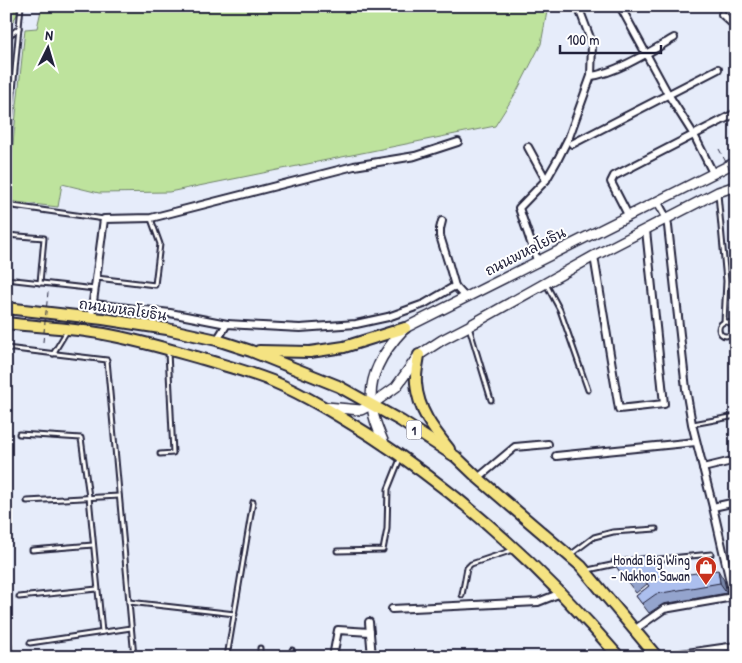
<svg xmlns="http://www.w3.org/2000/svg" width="742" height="663" font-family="'Patrick Hand','Playpen Sans Thai',sans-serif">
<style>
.green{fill:#bee39d;stroke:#70826c}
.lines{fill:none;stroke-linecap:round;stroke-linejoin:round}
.lane-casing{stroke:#22223b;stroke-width:7}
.street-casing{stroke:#22223b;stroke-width:10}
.secondary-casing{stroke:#22223b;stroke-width:12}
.primary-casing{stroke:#22223b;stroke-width:14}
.lane{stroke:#fff;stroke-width:3}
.street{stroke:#fff;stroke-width:6}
.secondary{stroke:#fff;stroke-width:9}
.primary{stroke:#f5e382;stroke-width:10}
.path-bridge{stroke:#22223b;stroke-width:1;stroke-dasharray:5 4;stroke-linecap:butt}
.wall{fill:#94a4cd;stroke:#22223b}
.shaded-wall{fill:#7886a7;stroke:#22223b}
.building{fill:#acbfee;stroke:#22223b}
.labels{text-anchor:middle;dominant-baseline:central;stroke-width:4;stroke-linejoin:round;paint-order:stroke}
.shield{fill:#fff;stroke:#646476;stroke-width:1}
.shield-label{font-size:12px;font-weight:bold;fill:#22223b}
.street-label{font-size:14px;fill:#22223b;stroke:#fff}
.poi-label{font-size:14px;fill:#22223b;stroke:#fff;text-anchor:end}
</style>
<rect width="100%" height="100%" fill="#e6ecfa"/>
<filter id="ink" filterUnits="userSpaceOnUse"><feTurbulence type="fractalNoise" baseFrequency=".02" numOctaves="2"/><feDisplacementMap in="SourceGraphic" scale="10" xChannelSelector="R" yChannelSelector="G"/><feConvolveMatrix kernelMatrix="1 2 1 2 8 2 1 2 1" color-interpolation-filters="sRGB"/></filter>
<g filter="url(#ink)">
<g class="green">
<polygon points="6,6 17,6 17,15 6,31"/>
<polygon points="42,6 548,6 541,44 517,91 495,126 169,192 99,193 62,184 58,207 7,201 25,29 37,28"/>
</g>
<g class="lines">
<g class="lane-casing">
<g id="lane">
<polyline points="6,38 19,28"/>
<polyline points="6,165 21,6"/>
<polyline points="718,194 726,281 724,322"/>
<polyline points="6,205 104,219"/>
<polyline points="6,235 44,238 40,283"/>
<polyline points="97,278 155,285 160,244 151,219"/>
<polyline points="6,279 95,289"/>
<polyline points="546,284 560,310 588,390"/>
<circle cx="726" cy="329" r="7"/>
<polyline points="469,327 491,400"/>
<polyline points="6,348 107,360 134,657"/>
<polyline points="53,354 67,331"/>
<polyline points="693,424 736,416"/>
<polyline points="19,434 81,438 89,497 102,632"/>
<polyline points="160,454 173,453 168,352"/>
<polyline points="27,501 119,496"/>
<polyline points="32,550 93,545"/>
<polyline points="337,551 383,550 387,529 388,489 400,459"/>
<polyline points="570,555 594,537 613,532 656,529"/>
<polyline points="650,560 711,554"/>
<polyline points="588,570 616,564"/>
<polyline points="462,595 467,568 471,564 513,550"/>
<polyline points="19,597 97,589"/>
<polyline points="129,602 235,614"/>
<polyline points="6,627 11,657"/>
<polyline points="30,643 131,628"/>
<polyline points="227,657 253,502"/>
<polyline points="260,657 260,648"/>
<polyline points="291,657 292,650"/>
</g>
</g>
<g class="street-casing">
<g id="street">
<polyline points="620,6 668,94 694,135 713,173"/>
<polyline points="722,14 736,27"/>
<path d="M591,76c25,-3 60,-25 83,-38"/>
<polyline points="572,144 718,69"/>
<polyline points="528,147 546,180"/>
<polyline points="657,201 667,219 668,226 686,389 692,424 713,507 736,608"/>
<polyline points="628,215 611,182 614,176 736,113"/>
<polyline points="442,221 440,229 440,236 449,265 455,286 465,297"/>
<polyline points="594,256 619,409 664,404 646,230"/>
<polyline points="537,260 519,208 546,180 558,159 569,137 591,76 592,43 578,6"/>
<polyline points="94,304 170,313 227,324"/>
<polyline points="91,317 104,219 151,218 354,166 415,156 458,142"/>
<polyline points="217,340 227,324 300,328 356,324 388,317 424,304 455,286"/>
<polyline points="556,456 696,442"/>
<polyline points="703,468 736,460"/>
<polyline points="478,478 515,447 548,444"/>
<polyline points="713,507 736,502"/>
<polyline points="392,609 538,602 561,593"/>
<polyline points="369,622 372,657"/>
<polyline points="634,630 664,609 733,597"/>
<polyline points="333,657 338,630 370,632"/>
<polyline points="659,657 736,646"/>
</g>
</g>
<g class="secondary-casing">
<g id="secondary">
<polyline points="326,407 361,410 371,405 396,387 419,355 442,340 469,326 594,256 718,192 736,186"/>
<path d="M385,446c-4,-11 -10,-22 -12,-34 -8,-33 10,-61 32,-84l331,-166"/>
</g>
</g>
<g class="primary-casing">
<g id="primary">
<polyline points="6,308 103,319 167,329 217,340 251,351 338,386 401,421 456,457 478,478 581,566 657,657"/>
<path d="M6,323c33,4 66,5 98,11 34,6 67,16 99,25 23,7 47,13 69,22 35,15 67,35 99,55 94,61 175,136 248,221"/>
<polyline points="259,351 310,352 344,347 405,328"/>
<path d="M419,355c-1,9 -4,19 -3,28 2,27 17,46 33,66"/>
</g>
</g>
<use href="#lane" class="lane"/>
<use href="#street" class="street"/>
<use href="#secondary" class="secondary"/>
<use href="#primary" class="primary"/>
<g class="path-bridge">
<polyline points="719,149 736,181"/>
<polyline points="43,342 48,292"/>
</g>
</g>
<polygon class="wall" points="611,560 668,577 724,580 727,593 663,604 649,613 636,596 649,586 647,584 636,593"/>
<polygon class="shaded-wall" points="718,570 724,580 727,593 720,583"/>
<polygon class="building" points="648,555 668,577 718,570 720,583 656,594 642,604 636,596 649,586 640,574 629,583 611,560"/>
</g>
<defs>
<g id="shop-pin" transform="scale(1.125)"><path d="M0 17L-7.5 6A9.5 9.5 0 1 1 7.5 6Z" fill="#c8321e" stroke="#fff"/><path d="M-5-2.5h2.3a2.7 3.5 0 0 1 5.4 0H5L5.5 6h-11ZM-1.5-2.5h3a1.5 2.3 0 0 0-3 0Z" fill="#fff"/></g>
</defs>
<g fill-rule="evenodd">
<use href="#shop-pin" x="706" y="567"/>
</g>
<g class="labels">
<rect class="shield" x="406.5" y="420.5" width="15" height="19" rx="4"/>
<g class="shield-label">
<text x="414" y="430">1</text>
</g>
<g class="street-label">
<text transform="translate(525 251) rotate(-27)">ถนนพหลโยธิน</text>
<text transform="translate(123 309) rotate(8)">ถนนพหลโยธิน</text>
</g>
<g class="poi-label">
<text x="690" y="559">Honda Big Wing<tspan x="690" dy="16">- Nakhon Sawan</tspan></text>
</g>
</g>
<rect width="742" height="663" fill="none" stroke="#fff" stroke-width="25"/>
<rect x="12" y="12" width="717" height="638" fill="none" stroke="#22223b" stroke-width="2" filter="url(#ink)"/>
<g transform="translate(48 48) rotate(5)" stroke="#ffffff" stroke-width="4" paint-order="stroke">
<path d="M0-4L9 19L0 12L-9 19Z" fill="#22223b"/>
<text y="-8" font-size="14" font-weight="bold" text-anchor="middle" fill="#22223b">N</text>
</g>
<path d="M560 45v8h101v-8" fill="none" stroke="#22223b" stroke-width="2.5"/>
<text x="567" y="45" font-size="15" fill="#22223b" stroke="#ffffff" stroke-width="4" paint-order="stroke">100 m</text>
</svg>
